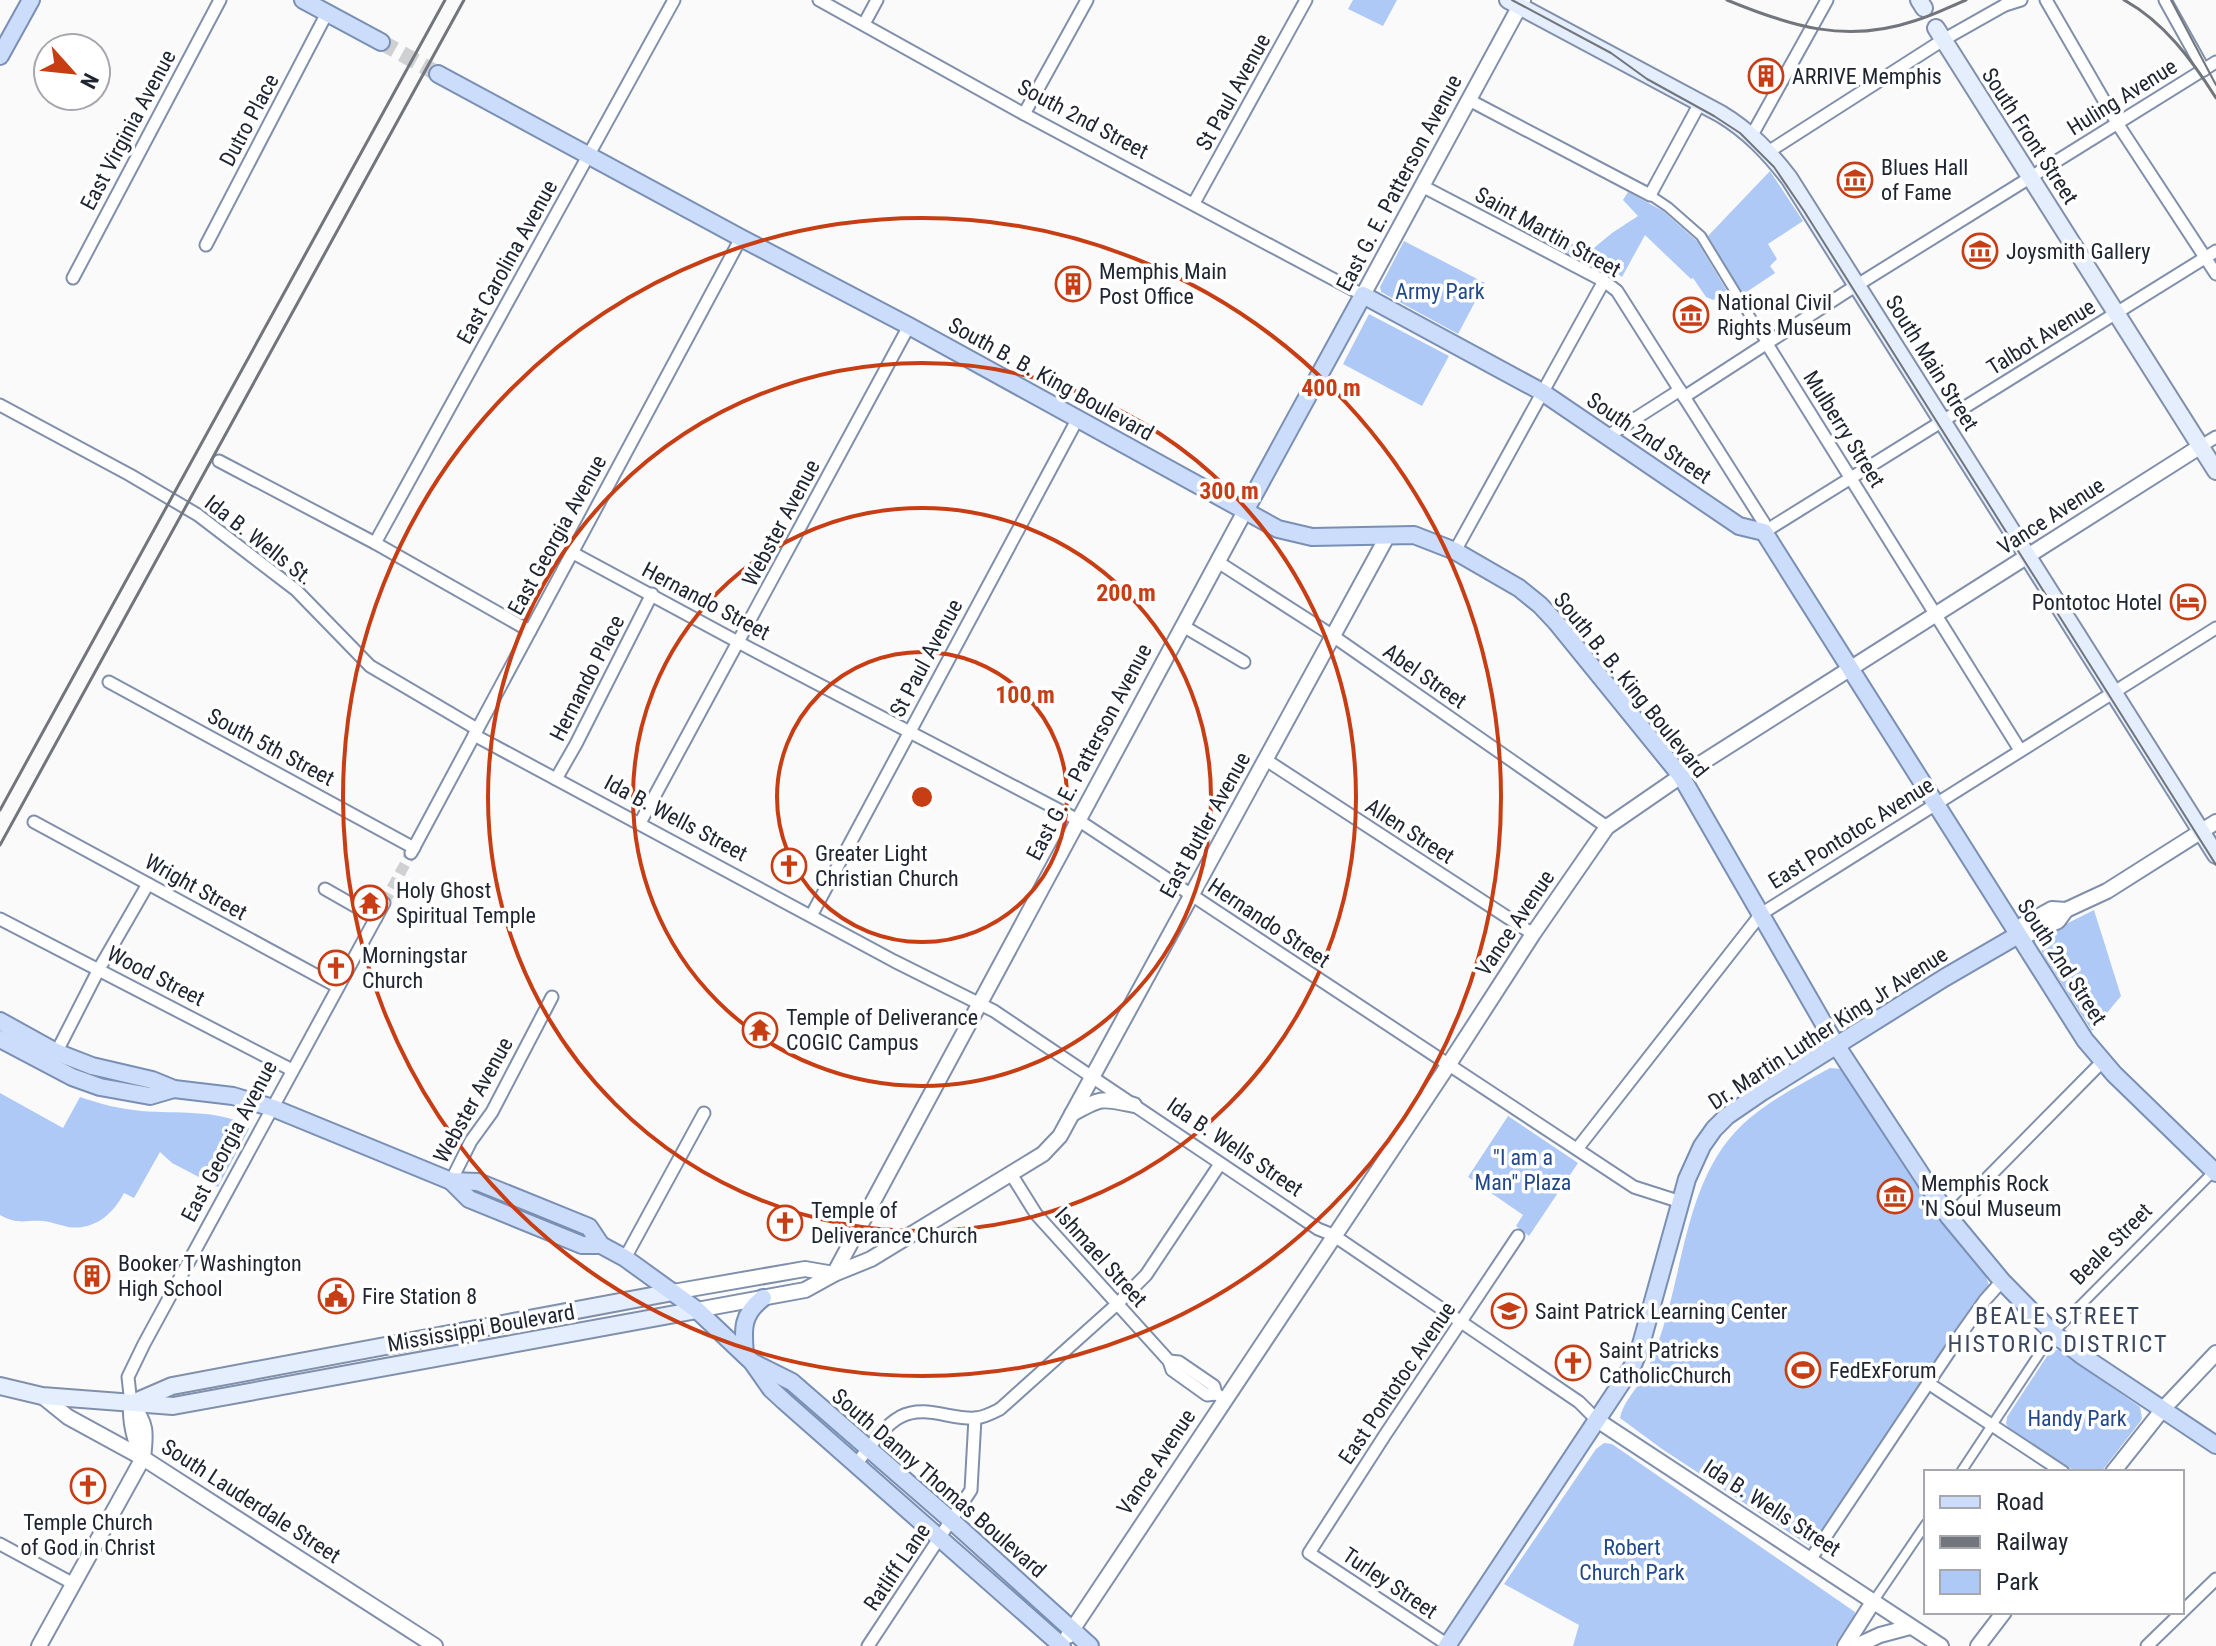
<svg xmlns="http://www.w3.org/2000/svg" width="2216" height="1646" font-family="'Roboto Condensed',sans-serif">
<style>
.green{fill:#afc9f6}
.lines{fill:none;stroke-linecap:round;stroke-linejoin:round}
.minor-tunnel{stroke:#ced0d2;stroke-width:11;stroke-dasharray:11 5.5;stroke-linecap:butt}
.primary-tunnel{stroke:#ced0d2;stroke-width:16;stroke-dasharray:16 8;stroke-linecap:butt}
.pedestrian-casing{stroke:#8090ab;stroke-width:12}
.minor-casing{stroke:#8090ab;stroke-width:15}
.tertiary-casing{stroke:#8090ab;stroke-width:18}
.secondary-casing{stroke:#8090ab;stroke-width:20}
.primary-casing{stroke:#798fb3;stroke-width:20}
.pedestrian{stroke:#fff;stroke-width:8}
.minor{stroke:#fff;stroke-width:11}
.tertiary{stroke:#fff;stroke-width:14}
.secondary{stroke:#e5eefd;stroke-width:16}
.primary{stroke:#cbddfb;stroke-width:16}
.tram{stroke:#72757c;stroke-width:2}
.rail{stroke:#72757c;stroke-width:3}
.ring{fill:none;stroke:#c73e15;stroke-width:4}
.labels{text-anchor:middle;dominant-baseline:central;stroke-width:7;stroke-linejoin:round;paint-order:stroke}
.poi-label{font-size:22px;fill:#202631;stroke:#fff;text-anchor:start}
.street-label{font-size:22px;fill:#202631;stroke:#fff}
.park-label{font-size:22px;fill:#21488a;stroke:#fff}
.neighbourhood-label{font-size:24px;letter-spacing:2px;fill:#39475f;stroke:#fff}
.centre{fill:#c73e15;stroke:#fff;stroke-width:4}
.ring-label{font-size:24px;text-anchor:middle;font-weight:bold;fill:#c73e15;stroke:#fff;stroke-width:7;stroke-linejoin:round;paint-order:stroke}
</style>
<rect width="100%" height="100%" fill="#fafafa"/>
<g class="green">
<polygon points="1353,0 1397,0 1383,26 1348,9"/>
<polygon points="1770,171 1803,221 1768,244 1777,259 1770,266 1775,273 1742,295 1708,236"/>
<polygon points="1628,192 1663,211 1697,241 1727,291 1713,300 1706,297 1693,278 1691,279 1645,235 1622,277 1602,263 1571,255 1552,245 1553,237 1556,236 1589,252 1612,233 1638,216 1623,200"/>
<polygon points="1404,241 1485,283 1458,334 1381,292 1380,287"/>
<polygon points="1369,314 1449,356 1422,406 1343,364"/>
<polygon points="2094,910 2121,996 2092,1031 2042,953 2040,942 2046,934"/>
<path d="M1830,1068l12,1 5,6 94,146 45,55 3,9 -174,259 -7,1 -146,-96 -42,-31c3,-16 16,-28 24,-42 7,-14 13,-30 18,-45 23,-70 25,-154 81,-207 25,-23 58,-40 87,-56z"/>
<path d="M0,1093l63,35 17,-31c20,7 40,12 62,14 35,3 72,-2 105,14l2,4 -31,58 -46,-24 -12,-11 -26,46 -10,-5c-11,21 -30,38 -56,34 -9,-2 -16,-5 -25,-6 -19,-1 -25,4 -43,-6z"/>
<polygon points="1508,1116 1578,1163 1529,1236 1516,1226 1523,1215 1468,1177"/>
<polygon points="2053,1350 2058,1350 2140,1407 2142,1418 2140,1422 2101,1472 2076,1472 2009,1428 2006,1424 2007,1417 2049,1353"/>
<polygon points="1604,1443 1612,1444 1855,1612 1854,1617 1835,1646 1573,1646 1579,1625 1504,1584 1596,1449"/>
</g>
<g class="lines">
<polyline class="minor-tunnel" points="384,903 411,853"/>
<polyline class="primary-tunnel" points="381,42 438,74"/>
<g class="pedestrian-casing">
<g id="pedestrian">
<polyline points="1650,195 1668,207 1701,236 1767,344"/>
<polyline points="1961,1472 2053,1333 2214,1171"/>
<polyline points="1873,1602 1926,1524"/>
</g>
</g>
<g class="minor-casing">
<g id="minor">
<polyline points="819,0 1024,114 1363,295"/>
<polyline points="2046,0 2117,123 2216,274"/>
<polyline points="2165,0 2204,70"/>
<polyline points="2005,5 2021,0"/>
<polyline points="864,24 877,0"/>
<polyline points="1469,100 1650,195 1700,103"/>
<polyline points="1024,114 1087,0"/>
<polyline points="1752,135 1827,0"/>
<polyline points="1768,152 1943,40 2005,5 2009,0"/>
<polyline points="1422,186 1604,281 1617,291 1764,523 1764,532 2216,251"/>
<polyline points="1194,203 1306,0"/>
<polyline points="206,245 327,13"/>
<polyline points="73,278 220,0"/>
<polyline points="1767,344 2020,750"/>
<polyline points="1684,397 1846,292 2216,62"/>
<polyline points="0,405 130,475 198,515 296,590 370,666 477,729"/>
<polyline points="1608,436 1680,390"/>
<polyline points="2201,446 2216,437"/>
<polyline points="219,461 375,543 530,631"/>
<polyline points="375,543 674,0"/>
<polyline points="1455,551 1604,281"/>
<polyline points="573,553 751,649 1078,820 1634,1187 1681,1202"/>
<polyline points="1218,562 1333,636 1607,827"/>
<polyline points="1183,626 1244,662"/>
<polyline points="109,682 414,848"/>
<polyline points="474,735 894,961 994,1011 1318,1229 1333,1235 1579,1402 1597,1420"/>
<polyline points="1266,760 1533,934"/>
<polyline points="556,779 576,744 652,594"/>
<polyline points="34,822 338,987"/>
<polyline points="640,823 909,326"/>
<polyline points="411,853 741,238"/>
<polyline points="325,889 376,918"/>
<polyline points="811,916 1077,420"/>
<polyline points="0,919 292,1070"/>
<polyline points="55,1055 99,969 148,884"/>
<polyline points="1577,1149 1761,914 2216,628"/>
<polyline points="1011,1174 1036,1214 1169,1361 1172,1370 1207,1395 1216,1394 1225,1399"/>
<polyline points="451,1181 471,1141 492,1112 552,997"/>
<polyline points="1949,1217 2102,1062"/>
<polyline points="625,1258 704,1113"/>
<polyline points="1169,1361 1179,1362 1214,1386 1216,1394"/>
<polyline points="1928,1383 2063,1472"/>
<polyline points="131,1404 128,1377 144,1344 384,903"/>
<path d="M856,1464c13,-15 26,-37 44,-47 25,-13 51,3 76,1 9,-1 16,-5 24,-9l116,-104 30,-30 74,-111"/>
<polyline points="0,1544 72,1583"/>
<polyline points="1810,1560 1961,1334 1985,1300 2002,1281"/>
<polyline points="1448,1645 1309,1553 1385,1435 1518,1236"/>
<polyline points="868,1646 971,1490 975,1418"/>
<polyline points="2147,1646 2216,1579"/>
</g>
</g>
<g class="tertiary-casing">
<g id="tertiary">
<polyline points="1363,295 1523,0"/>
<polyline points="2018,935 2023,925 2052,909 2066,910 2107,891 2216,822"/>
<polyline points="2018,935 2027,935 2058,921 2066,910"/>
<path d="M1072,1114c30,-17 29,-16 62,-9"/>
<polyline points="834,1274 1245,511"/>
<polyline points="673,1292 805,1269 834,1274"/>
<polyline points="697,1310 805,1290 834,1274 871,1259 1043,1154 1060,1136 1072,1114 1388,535"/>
<polyline points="42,1396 68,1417 143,1458 435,1646"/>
<path d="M131,1404c-1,20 3,36 12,54"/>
<polyline points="1597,1420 1941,1646"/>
<polyline points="2113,1472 2163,1409 2216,1353"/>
<polyline points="1068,1636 1449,1064 1533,934 1607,827 1681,776 2201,446"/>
<path d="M39,1646l104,-188c3,-25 4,-35 -12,-54"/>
<polyline points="1845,1646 1873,1602"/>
<polyline points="1856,1646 1880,1635 1910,1627"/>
<polyline points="1978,1646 2004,1612"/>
</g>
</g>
<g class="secondary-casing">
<g id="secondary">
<path d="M1508,0l213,114c28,17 48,38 68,64l427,677"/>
<polyline points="1919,0 1924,8"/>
<polyline points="1936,28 2216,471"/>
<polyline points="0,1386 42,1396 173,1406 697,1310"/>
<polyline points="135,1402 172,1386 673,1292"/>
</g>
</g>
<g class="primary-casing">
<g id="primary">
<polyline points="303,0 381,42"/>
<polyline points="0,56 31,0"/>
<polyline points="438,74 741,238 909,326 1278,529 1312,537 1414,535 1455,551 1519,588 1540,605 1556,622 1681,776 1836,1045 1949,1217 2002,1281 2053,1333 2081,1355 2216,1445"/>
<polyline points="1245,511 1363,295 1542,392 1739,526 1764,532 2085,1040 2114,1074 2216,1173"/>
<polyline points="0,1021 56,1052 92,1066 152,1080 174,1089 233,1096 273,1108 451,1181 478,1182 589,1227 601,1245 625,1258 697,1310 752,1362 771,1389 784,1401 1062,1646"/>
<polyline points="0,1039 72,1077 100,1087 150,1096 174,1089"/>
<polyline points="451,1181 469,1199 582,1245 601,1245"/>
<path d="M745,1355c-2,-25 -4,-40 18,-57"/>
<polyline points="754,1363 792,1382 952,1521 1090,1646"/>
<polyline points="1447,1646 1632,1367 1640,1348 1687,1179 1702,1146 1714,1129 1727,1116 1762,1092 1944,978 2018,935"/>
</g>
</g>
<use href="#pedestrian" class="pedestrian"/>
<use href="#minor" class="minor"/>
<use href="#tertiary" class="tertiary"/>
<use href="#secondary" class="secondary"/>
<use href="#primary" class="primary"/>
<g class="tram">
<polyline points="1512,0 1611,53 1647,79 1714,116 1740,133 1774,167 1804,211 2216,865"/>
<polyline points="2171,0 2216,85"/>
</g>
<g class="rail">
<path d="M1727,0c63,26 119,44 187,21 18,-5 35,-14 52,-21"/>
<path d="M2124,0c40,22 68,60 92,98"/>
<polyline points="0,810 445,0"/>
<polyline points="0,845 464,0"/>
</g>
</g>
<g class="ring">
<circle cx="922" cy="797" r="145"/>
<circle cx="922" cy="797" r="289"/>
<circle cx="922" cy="797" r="434"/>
<circle cx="922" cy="797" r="579"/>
</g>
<defs>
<g id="building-ring" transform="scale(1.8)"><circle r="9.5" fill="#fff" stroke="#c73e15" stroke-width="1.5"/><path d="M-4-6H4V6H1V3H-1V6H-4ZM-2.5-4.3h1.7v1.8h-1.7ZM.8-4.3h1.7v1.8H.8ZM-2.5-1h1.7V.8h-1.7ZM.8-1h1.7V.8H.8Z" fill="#c73e15"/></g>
<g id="museum-ring" transform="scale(1.8)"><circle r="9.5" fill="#fff" stroke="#c73e15" stroke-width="1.5"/><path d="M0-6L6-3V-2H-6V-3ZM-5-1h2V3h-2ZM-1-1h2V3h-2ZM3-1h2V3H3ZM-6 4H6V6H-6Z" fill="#c73e15"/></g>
<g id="hotel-ring" transform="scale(1.8)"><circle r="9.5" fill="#fff" stroke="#c73e15" stroke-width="1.5"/><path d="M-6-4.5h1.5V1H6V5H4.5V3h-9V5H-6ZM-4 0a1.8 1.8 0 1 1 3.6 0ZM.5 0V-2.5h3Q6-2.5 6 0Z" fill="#c73e15"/></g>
<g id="church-ring" transform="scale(1.8)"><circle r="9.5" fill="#fff" stroke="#c73e15" stroke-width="1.5"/><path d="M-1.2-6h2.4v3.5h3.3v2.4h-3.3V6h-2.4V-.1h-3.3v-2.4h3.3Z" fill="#c73e15"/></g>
<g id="temple-ring" transform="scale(1.8)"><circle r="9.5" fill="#fff" stroke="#c73e15" stroke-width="1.5"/><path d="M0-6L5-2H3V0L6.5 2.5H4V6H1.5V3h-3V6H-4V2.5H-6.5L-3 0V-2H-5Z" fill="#c73e15"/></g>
<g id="civic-ring" transform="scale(1.8)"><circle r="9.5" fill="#fff" stroke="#c73e15" stroke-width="1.5"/><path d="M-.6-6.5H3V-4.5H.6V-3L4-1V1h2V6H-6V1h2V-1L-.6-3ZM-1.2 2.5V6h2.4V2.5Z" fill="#c73e15"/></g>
<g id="school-ring" transform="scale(1.8)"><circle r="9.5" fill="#fff" stroke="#c73e15" stroke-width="1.5"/><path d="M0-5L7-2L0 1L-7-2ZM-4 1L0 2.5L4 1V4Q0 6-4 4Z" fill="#c73e15"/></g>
<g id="stadium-ring" transform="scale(1.8)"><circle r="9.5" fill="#fff" stroke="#c73e15" stroke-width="1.5"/><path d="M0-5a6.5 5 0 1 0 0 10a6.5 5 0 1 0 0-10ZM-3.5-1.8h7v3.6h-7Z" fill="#c73e15"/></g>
</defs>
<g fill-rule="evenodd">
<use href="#building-ring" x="1766" y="76"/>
<use href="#museum-ring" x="1855" y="180"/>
<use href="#museum-ring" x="1980" y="251"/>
<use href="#building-ring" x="1073" y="284"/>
<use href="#museum-ring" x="1691" y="315"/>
<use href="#hotel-ring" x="2188" y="602"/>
<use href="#church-ring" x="789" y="866"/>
<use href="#temple-ring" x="370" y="903"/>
<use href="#church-ring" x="336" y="968"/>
<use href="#temple-ring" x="760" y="1030"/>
<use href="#museum-ring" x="1895" y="1196"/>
<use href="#church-ring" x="785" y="1223"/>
<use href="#building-ring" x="92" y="1276"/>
<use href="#civic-ring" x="336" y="1296"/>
<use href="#school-ring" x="1509" y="1311"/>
<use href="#church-ring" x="1573" y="1363"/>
<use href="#stadium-ring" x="1803" y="1370"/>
<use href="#church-ring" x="88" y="1486"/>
</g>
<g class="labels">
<g class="poi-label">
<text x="1792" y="76">ARRIVE Memphis</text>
<text x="1881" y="167">Blues Hall<tspan x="1881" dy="25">of Fame</tspan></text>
<text x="2006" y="251">Joysmith Gallery</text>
<text x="1099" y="271">Memphis Main<tspan x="1099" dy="25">Post Office</tspan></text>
<text x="1717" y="302">National Civil<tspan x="1717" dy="25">Rights Museum</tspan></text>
<text x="2162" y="602" text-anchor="end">Pontotoc Hotel</text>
<text x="815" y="853">Greater Light<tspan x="815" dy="25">Christian Church</tspan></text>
<text x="396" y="890">Holy Ghost<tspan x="396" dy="25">Spiritual Temple</tspan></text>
<text x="362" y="955">Morningstar<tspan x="362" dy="25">Church</tspan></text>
<text x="786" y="1017">Temple of Deliverance<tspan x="786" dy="25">COGIC Campus</tspan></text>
<text x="1921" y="1183">Memphis Rock<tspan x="1921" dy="25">'N Soul Museum</tspan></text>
<text x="811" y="1210">Temple of<tspan x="811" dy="25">Deliverance Church</tspan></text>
<text x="118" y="1263">Booker T Washington<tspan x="118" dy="25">High School</tspan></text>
<text x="362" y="1296">Fire Station 8</text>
<text x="1535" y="1311">Saint Patrick Learning Center</text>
<text x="1599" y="1350">Saint Patricks<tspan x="1599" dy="25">CatholicChurch</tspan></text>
<text x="1829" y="1370">FedExForum</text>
<text x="88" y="1522" text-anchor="middle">Temple Church<tspan x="88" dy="25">of God in Christ</tspan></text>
</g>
<g class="street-label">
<text transform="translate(1233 92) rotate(-61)">St Paul Avenue</text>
<text transform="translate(2122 97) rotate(-32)">Huling Avenue</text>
<text transform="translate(1083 119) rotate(28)">South 2nd Street</text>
<text transform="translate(249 120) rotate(-62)">Dutro Place</text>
<text transform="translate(128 130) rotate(-62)">East Virginia Avenue</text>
<text transform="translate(2030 136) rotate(57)">South Front Street</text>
<text transform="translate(1399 183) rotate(-62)">East G. E. Patterson Avenue</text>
<text transform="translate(1548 232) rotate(29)">Saint Martin Street</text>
<text transform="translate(507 262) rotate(-61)">East Carolina Avenue</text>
<text transform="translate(2041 337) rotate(-32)">Talbot Avenue</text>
<text transform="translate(1932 363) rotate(58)">South Main Street</text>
<text transform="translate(1051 379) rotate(29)">South B. B. King Boulevard</text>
<text transform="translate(1844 429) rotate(58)">Mulberry Street</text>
<text transform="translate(1649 438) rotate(34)">South 2nd Street</text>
<text transform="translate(2051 516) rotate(-33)">Vance Avenue</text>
<text transform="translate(781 523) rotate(-62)">Webster Avenue</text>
<text transform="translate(557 535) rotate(-61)">East Georgia Avenue</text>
<text transform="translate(259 540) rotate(38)">Ida B. Wells St.</text>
<text transform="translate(706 601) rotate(28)">Hernando Street</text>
<text transform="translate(926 658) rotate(-62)">St Paul Avenue</text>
<text transform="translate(1425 676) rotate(35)">Abel Street</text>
<text transform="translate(587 678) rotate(-63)">Hernando Place</text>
<text transform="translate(1631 685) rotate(51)">South B. B. King Boulevard</text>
<text transform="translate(271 747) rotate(28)">South 5th Street</text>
<text transform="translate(1089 752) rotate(-62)">East G. E. Patterson Avenue</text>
<text transform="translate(676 818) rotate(28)">Ida B. Wells Street</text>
<text transform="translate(1205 825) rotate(-61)">East Butler Avenue</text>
<text transform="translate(1410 831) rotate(33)">Allen Street</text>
<text transform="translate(1851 833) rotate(-32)">East Pontotoc Avenue</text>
<text transform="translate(196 887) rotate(29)">Wright Street</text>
<text transform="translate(1269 923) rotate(34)">Hernando Street</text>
<text transform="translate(1515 923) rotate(-56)">Vance Avenue</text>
<text transform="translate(2062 962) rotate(57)">South 2nd Street</text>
<text transform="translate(156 976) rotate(27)">Wood Street</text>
<text transform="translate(1828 1028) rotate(-33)">Dr. Martin Luther King Jr Avenue</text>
<text transform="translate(473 1100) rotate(-61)">Webster Avenue</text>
<text transform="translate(229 1141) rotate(-62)">East Georgia Avenue</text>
<text transform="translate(1235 1147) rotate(34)">Ida B. Wells Street</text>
<text transform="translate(2111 1244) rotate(-45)">Beale Street</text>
<text transform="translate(1101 1257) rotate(48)">Ishmael Street</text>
<text transform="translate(481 1328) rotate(-10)">Mississippi Boulevard</text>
<text transform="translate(1397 1383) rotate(-56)">East Pontotoc Avenue</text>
<text transform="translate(1156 1462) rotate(-56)">Vance Avenue</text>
<text transform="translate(939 1483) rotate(41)">South Danny Thomas Boulevard</text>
<text transform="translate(251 1501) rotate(33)">South Lauderdale Street</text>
<text transform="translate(1772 1508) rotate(33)">Ida B. Wells Street</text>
<text transform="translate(897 1567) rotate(-56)">Ratliff Lane</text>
<text transform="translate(1390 1583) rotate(34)">Turley Street</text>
</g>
<g class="park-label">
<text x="1440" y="291">Army Park</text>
<text x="1523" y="1157">"I am a<tspan x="1523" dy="25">Man" Plaza</tspan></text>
<text x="2077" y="1418">Handy Park</text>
<text x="1632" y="1547">Robert<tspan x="1632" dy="25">Church Park</tspan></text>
</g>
<g class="neighbourhood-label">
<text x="2058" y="1316">BEALE STREET<tspan x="2058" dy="28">HISTORIC DISTRICT</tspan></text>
</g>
</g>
<circle cx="922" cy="797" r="12" class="centre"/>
<g class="ring-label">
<text x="1331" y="396">400 m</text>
<text x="1229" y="499">300 m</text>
<text x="1126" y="601">200 m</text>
<text x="1025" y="703">100 m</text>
</g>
<rect x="1924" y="1470" width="260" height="144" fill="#ffffff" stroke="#a6a8ad" stroke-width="2"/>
<rect x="1940" y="1496" width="40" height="12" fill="#cbddfb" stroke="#a6a8ad" stroke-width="2"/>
<text x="1996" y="1510" font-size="24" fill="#202631">Road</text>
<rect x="1940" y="1536" width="40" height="12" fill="#72757c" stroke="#a6a8ad" stroke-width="2"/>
<text x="1996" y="1550" font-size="24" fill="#202631">Railway</text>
<rect x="1940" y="1570" width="40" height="24" fill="#afc9f6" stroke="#a6a8ad" stroke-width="2"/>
<text x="1996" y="1590" font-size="24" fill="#202631">Park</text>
<g transform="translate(72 72) rotate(117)"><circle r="38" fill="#ffffff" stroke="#a6a8ad" stroke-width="2"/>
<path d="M0-6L14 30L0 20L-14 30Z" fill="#c73e15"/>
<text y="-12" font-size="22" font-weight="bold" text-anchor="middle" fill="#202631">N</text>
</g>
</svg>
